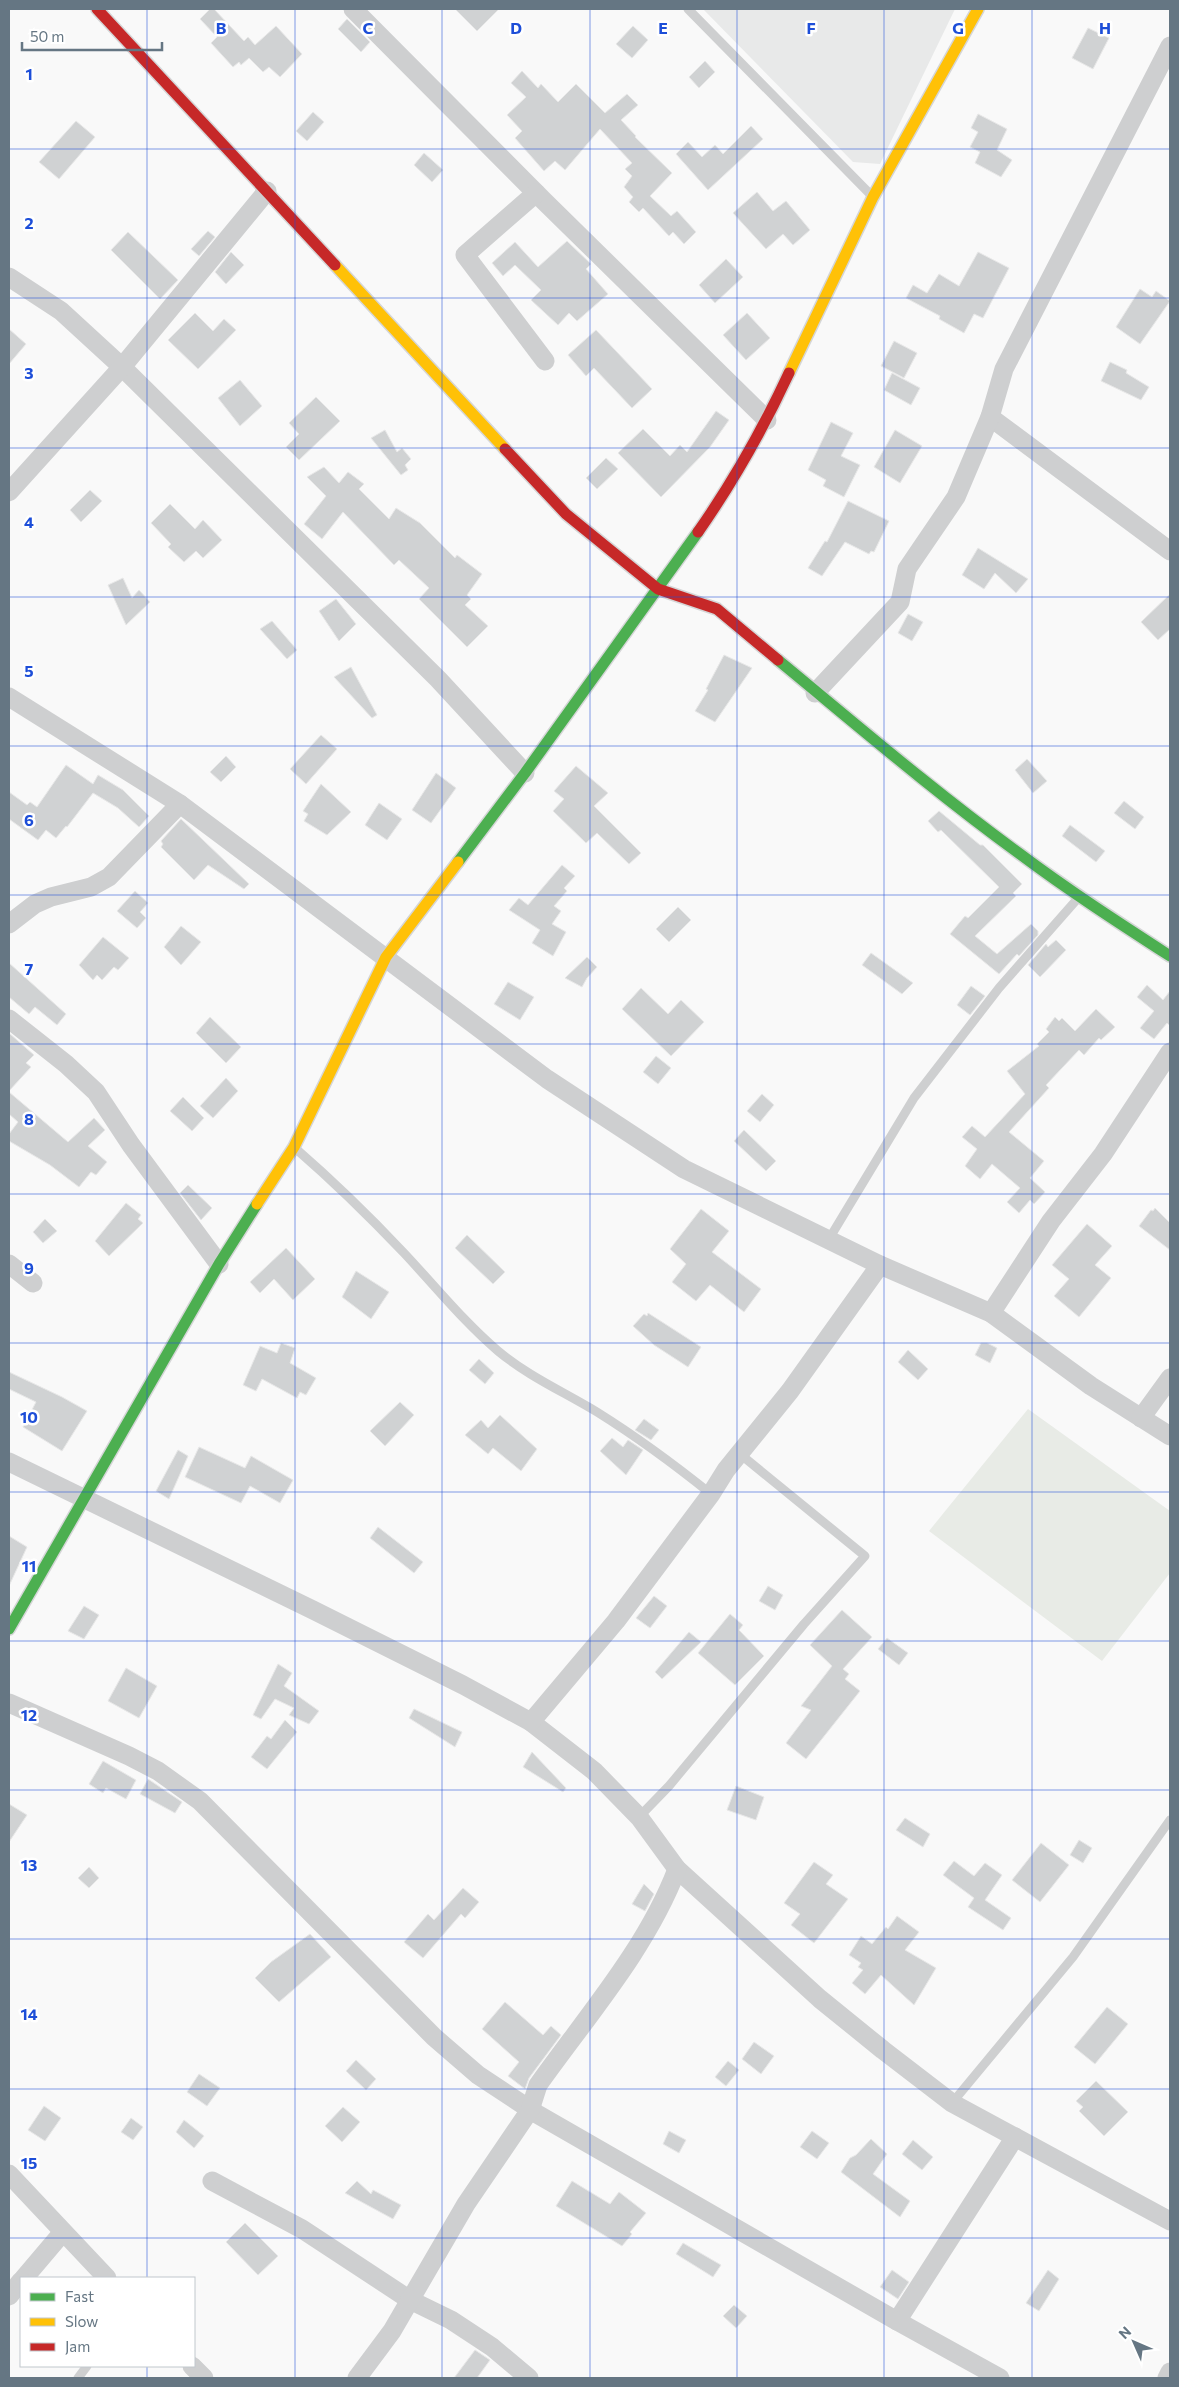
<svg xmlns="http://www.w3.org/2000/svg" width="1179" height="2387" font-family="Commissioner,sans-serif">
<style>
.built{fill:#e8e9e9}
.pitch{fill:#e8ebe6}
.building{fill:#d0d2d3;stroke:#e8e8e8}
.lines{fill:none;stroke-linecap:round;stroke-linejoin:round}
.fast-casing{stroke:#d5d6d7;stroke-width:14}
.slow-casing{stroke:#d5d6d7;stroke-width:14}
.jam-casing{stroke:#d5d6d7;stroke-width:14}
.lane{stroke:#cecfd0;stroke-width:9}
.street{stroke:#cecfd0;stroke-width:19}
.fast{stroke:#4caf50;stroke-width:11}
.slow{stroke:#ffc107;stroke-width:11}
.jam{stroke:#c62828;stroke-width:11}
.grid{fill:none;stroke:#1d4ed8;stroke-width:1;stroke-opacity:0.55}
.grid-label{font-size:16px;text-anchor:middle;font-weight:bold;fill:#1d4ed8;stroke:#fff;stroke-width:5;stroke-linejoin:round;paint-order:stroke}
</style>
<rect width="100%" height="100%" fill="#f9f9f9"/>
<polygon class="built" points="703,9 955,9 880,164 853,162"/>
<polygon class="pitch" points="1028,1409 1170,1511 1170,1573 1102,1661 929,1531"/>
<g class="building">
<polygon points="210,9 214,9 244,41 248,37 255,45 276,26 302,54 280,77 269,67 263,72 249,58 241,65 239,62 233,67 211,43 217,37 200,19"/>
<polygon points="455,9 499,9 477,31"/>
<polygon points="347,19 370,42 361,52 338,29"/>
<polygon points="633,26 648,40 632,58 616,44"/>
<polygon points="1088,28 1109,38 1093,69 1072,58"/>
<polygon points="705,61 715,72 699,88 689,77"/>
<polygon points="522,71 538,88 541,84 558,102 576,84 605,113 627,94 638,105 621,120 636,136 635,137 672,173 650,196 671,216 677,211 696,232 684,244 673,232 669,236 643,208 639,212 629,202 633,197 624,187 632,176 625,169 632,163 600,129 565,170 555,161 544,171 515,138 522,131 507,115 526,97 511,83"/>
<polygon points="313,112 324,122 307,141 296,131"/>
<polygon points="978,114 1007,129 997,150 1012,160 1001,177 975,163 980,152 970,147 978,132 971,128"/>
<polygon points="76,121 95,137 59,179 39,162"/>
<polygon points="751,126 763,139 708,190 676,154 688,142 702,157 715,145 723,154"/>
<polygon points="424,153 443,170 432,182 414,165"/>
<polygon points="757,192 773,211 786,201 810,230 793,245 783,234 766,249 733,213"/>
<polygon points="208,231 215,237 199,256 191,249"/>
<polygon points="128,232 178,280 160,299 111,250"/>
<polygon points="567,241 591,264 586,269 608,294 577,321 569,313 558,325 531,300 541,290 515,265 503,276 492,263 515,242 538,267"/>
<polygon points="231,252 244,265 226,284 215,272"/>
<polygon points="978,252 1009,268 983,318 974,314 964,333 939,319 940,316 906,298 913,285 927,293 939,274 959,286"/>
<polygon points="726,259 743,277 715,303 699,285"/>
<polygon points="1140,289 1152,297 1156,291 1170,301 1140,344 1116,327"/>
<polygon points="195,313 213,331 224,319 236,330 198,369 168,340"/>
<polygon points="747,313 770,338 746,360 723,335"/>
<polygon points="9,329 26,344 9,364"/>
<polygon points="596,330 652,389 632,408 594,368 586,376 568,355"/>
<polygon points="894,341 917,353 904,378 881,366"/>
<polygon points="1110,362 1127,370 1126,373 1149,387 1141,400 1101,381"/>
<polygon points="892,373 920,388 911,405 884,390"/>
<polygon points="240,380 262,406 240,426 218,398"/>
<polygon points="316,397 340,421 299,460 286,447 299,434 289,423"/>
<polygon points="716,411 729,420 710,447 661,497 618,453 643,429 670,456 680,445 687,452"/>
<polygon points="831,422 853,433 841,456 860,465 844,497 823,486 826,480 808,470"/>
<polygon points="385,430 397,452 402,448 411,459 405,465 408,470 401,475 371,438"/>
<polygon points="895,430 922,446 900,483 874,467"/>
<polygon points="606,458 618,469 597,489 586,478"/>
<polygon points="324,467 339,483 348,472 364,484 359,489 389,519 396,508 420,523 455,558 457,555 482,574 467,595 471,599 465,605 488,626 467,647 419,599 429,588 399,560 394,565 343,512 322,539 304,524 326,496 307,477"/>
<polygon points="90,490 102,501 81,522 70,510"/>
<polygon points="848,501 889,521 874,552 871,551 869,554 845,542 822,576 808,568 825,541 827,542"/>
<polygon points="170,504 195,529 203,520 222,540 203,558 196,551 184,562 168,547 171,544 151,523"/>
<polygon points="978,548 1028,579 1016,593 995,573 984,589 962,575"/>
<polygon points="123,578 132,598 139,590 150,602 126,625 108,585"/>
<polygon points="1170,594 1170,629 1158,640 1141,622"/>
<polygon points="336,599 356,624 339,641 319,611"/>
<polygon points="908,614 923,622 912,641 898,633"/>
<polygon points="272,621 297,650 287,659 260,629"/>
<polygon points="724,655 752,668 715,722 695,711 708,690 706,689"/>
<polygon points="351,667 377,715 372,718 334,677"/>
<polygon points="321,735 337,749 306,784 290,769"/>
<polygon points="226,756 236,767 221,782 210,772"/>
<polygon points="1027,759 1047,781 1033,793 1015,770"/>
<polygon points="66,765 93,784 98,775 123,790 149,816 139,827 118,808 93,793 67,827 66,826 56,838 46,830 38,840 9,819 9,792 27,805 30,802 37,807"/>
<polygon points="576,766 608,793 594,806 641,853 629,864 597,833 586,843 553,811 564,799 554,791"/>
<polygon points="436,773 456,788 431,823 412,810"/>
<polygon points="321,784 351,812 327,835 304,821 308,814 303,811"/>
<polygon points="1124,801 1144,817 1135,829 1114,813"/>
<polygon points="379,803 402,819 387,840 365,825"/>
<polygon points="939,811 980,845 983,845 1022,884 1013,893 1016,896 975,936 997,954 1031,924 1038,931 1038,935 1019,956 1017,954 999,974 950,934 965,916 968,918 999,887 941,830 938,832 928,821"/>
<polygon points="181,819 249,884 244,889 208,865 194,880 161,847 163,844 161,841"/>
<polygon points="1070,825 1105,851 1096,862 1062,836"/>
<polygon points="562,865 575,876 564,888 567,891 554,906 561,911 552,924 566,932 553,956 532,943 540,930 509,910 519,898 528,905"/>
<polygon points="135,891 148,903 140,912 146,918 137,928 117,911"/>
<polygon points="678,907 691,920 669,942 656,929"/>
<polygon points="181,926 201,942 181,965 164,947"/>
<polygon points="103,937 129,958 118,970 114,967 102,980 97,975 93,980 79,965"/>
<polygon points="1056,940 1066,950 1040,977 1028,965 1046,944 1048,947"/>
<polygon points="871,953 913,983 902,994 862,965"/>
<polygon points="587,957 597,967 587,978 582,987 565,978"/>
<polygon points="9,963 66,1014 57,1025 35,1007 29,1014 9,997"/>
<polygon points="508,982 534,997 520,1020 494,1004"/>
<polygon points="1147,985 1163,1000 1170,991 1170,1026 1167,1023 1154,1039 1140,1028 1154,1011 1137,997"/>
<polygon points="971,986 985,996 970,1015 957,1005"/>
<polygon points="641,988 668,1014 681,1000 704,1022 671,1056 622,1009"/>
<polygon points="1096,1009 1115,1027 1101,1040 1099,1038 1084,1055 1079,1050 1046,1085 1049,1088 1009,1132 1044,1161 1030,1178 1045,1192 1034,1204 1030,1200 1019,1213 1007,1202 1020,1188 992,1164 980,1179 965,1166 977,1149 962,1137 972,1126 985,1137 1025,1094 1007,1071 1039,1046 1037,1044 1049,1032 1046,1029 1055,1017 1059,1021 1062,1018 1075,1031"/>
<polygon points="210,1017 241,1047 226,1063 196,1033"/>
<polygon points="9,1033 34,1055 26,1063 31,1067 9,1091"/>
<polygon points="656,1056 671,1068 658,1084 643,1072"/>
<polygon points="226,1078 238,1091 213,1118 200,1106"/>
<polygon points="9,1092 68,1142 94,1118 105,1130 88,1146 107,1162 96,1175 91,1172 79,1187 50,1165 9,1141 9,1134 18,1122 9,1114"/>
<polygon points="762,1094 774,1105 760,1122 747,1111"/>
<polygon points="183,1097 204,1118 192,1131 170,1111"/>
<polygon points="744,1130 776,1161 766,1171 734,1141"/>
<polygon points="188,1185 212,1208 201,1220 180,1193"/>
<polygon points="126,1203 141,1215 138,1219 143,1223 109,1256 95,1241"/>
<polygon points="1155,1208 1170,1223 1170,1250 1139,1226 1151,1210 1153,1211"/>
<polygon points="701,1209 729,1231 712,1252 761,1289 744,1312 710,1285 696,1301 672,1282 686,1264 670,1249"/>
<polygon points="45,1219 57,1231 43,1243 33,1232"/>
<polygon points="1087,1224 1112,1246 1095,1265 1111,1278 1079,1317 1054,1296 1069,1279 1052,1265"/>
<polygon points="467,1235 505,1272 493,1284 455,1248"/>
<polygon points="286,1248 315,1279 293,1300 274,1279 260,1293 250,1282"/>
<polygon points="356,1271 389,1292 371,1319 342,1297"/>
<polygon points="648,1313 701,1347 688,1367 654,1345 633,1326 644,1314 647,1316"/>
<polygon points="281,1343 295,1348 290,1363 316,1378 306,1395 300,1392 297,1398 262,1379 256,1391 243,1385 260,1346 277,1353"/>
<polygon points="981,1343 987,1343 997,1348 990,1363 975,1355"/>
<polygon points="908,1350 928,1369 918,1380 898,1362"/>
<polygon points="479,1359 494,1373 485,1384 469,1370"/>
<polygon points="9,1372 62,1397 87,1411 62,1451 23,1427 36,1402 9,1389"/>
<polygon points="400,1402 414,1415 385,1446 370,1431"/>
<polygon points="500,1415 537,1449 521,1471 493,1448 488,1454 465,1435 481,1420 488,1428"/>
<polygon points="644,1419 659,1430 651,1440 635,1430"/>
<polygon points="612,1438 623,1447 628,1440 643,1450 626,1475 600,1451"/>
<polygon points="199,1447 245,1468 251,1456 293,1480 280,1503 250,1486 241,1503 185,1477"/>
<polygon points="178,1450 188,1456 169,1499 156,1491"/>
<polygon points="378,1527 423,1562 414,1573 370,1538"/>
<polygon points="9,1536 27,1547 9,1586"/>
<polygon points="768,1586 783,1595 775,1610 759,1601"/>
<polygon points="654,1596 667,1606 650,1628 636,1618"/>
<polygon points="84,1606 99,1615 84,1639 68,1631"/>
<polygon points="842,1610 872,1637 843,1669 849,1674 845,1679 860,1691 806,1759 786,1743 811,1710 801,1706 832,1666 810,1645"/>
<polygon points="730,1614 743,1625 739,1630 764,1656 735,1685 698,1653"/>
<polygon points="689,1632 701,1642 662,1679 655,1672"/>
<polygon points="887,1638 908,1653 899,1665 878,1649"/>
<polygon points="278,1664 292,1673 284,1686 319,1711 309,1724 289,1715 294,1708 275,1699 261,1719 253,1715"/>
<polygon points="126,1668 157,1686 139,1718 108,1701"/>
<polygon points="414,1709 462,1732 455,1747 409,1718"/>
<polygon points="285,1720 297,1732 267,1769 251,1757 267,1736 271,1739"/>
<polygon points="532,1752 566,1788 563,1792 523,1767"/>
<polygon points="103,1761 136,1780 126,1799 106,1788 103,1793 89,1784"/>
<polygon points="148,1779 182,1802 175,1813 140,1794"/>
<polygon points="736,1786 764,1797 756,1820 727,1810"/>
<polygon points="9,1804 27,1815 9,1842"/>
<polygon points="905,1818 930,1834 923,1847 896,1830"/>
<polygon points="1079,1840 1092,1848 1083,1863 1070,1855"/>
<polygon points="1041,1843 1069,1865 1040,1902 1012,1880"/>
<polygon points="954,1861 974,1876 985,1863 1002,1875 985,1900 1011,1918 1003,1930 968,1907 974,1898 943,1875"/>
<polygon points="814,1862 833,1875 826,1884 848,1899 814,1943 791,1925 800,1914 784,1903"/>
<polygon points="89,1867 99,1878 89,1888 78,1878"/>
<polygon points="644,1884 654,1894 645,1911 632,1904"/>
<polygon points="463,1888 479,1902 465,1918 461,1914 423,1958 404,1942 428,1914 434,1920"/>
<polygon points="897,1916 919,1932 905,1950 936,1968 914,2005 881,1975 865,1994 852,1983 863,1970 858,1967 861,1963 849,1955 861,1936 872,1944 886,1927 888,1929"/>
<polygon points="310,1934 331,1957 279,2002 255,1978 271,1962"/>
<polygon points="505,2002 543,2035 551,2026 561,2035 529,2078 525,2089 508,2076 519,2062 482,2029"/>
<polygon points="1107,2007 1128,2024 1095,2064 1074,2047"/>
<polygon points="754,2042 774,2056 761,2074 742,2059"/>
<polygon points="356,2060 376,2079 366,2090 346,2071"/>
<polygon points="728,2061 739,2070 726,2086 715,2077"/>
<polygon points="199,2074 220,2088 207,2106 187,2092"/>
<polygon points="1096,2081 1128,2112 1104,2136 1079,2111 1083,2107 1076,2101"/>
<polygon points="44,2106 61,2118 45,2141 28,2130"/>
<polygon points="343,2107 360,2122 342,2142 325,2126"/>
<polygon points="131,2118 143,2127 133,2140 121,2132"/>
<polygon points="184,2120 204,2136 194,2148 176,2132"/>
<polygon points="669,2131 686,2140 679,2153 663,2144"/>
<polygon points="812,2131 829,2143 817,2159 800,2147"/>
<polygon points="871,2139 887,2154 873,2174 910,2201 900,2217 841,2172 850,2158 856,2155"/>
<polygon points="913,2140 933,2157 922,2170 902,2154"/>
<polygon points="357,2181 371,2194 373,2190 401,2205 393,2219 345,2193"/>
<polygon points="572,2181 610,2204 619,2192 646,2213 630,2232 632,2234 622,2246 556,2206"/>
<polygon points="245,2223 278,2256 258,2275 226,2242"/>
<polygon points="683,2243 721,2265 713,2277 676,2254"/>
<polygon points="892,2270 909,2282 898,2299 880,2287"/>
<polygon points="1048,2270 1059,2279 1039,2311 1026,2303"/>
<polygon points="734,2305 747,2316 736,2328 723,2316"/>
<polygon points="475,2350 490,2360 477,2378 454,2378"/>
</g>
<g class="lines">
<g class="fast-casing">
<g id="fast">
<path d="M778,660c80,66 158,133 242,194 48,36 99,69 150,102"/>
<polyline points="458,862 525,773 698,532"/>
<polyline points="9,1629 219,1264 257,1204"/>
</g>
</g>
<g class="slow-casing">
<g id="slow">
<polyline points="335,265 505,449"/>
<polyline points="789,373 873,197 978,9"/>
<polyline points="257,1204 294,1147 386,957 458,862"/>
</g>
</g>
<g class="jam-casing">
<g id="jam">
<polyline points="97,9 335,265"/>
<polyline points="505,449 566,514 658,589 717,609 778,660"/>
<path d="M698,532c35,-50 65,-103 91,-159"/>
</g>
</g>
<g class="lane">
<polyline points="688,9 872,196"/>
<path d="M295,1148c38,33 74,68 109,105 31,33 59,68 94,98 30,25 66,41 99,61 40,25 78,53 114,82"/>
<polyline points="829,1239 914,1098 999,988 1079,897"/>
<polyline points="639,1817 669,1786 804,1624 865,1556 740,1454"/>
<polyline points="952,2103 1073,1957 1170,1820"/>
<polyline points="78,2378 87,2366"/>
</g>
<g class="street">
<polyline points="353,9 544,201 767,420"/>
<polyline points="536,193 465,255 545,361"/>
<polyline points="9,277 61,311 122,367 438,679 525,773"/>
<polyline points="990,417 1170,551"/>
<polyline points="9,492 122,367 267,191"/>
<polyline points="815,693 900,602 907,569 956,497 990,417 1004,369 1170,46"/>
<polyline points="9,697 180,804 547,1079 684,1169 880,1265 991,1313 1091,1386 1170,1436"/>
<polyline points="9,924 35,904 51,897 91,887 109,877 180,804"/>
<polyline points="9,1019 66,1064 96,1092 131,1145 219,1264"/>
<polyline points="9,1264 33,1283"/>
<polyline points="991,1313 1051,1221 1103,1154 1170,1052"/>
<polyline points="1141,1418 1170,1378"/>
<polyline points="9,1462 313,1610 463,1685 531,1722 594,1771 639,1817 677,1869 820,1999 883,2050 952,2103 1170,2221"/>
<polyline points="9,1703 129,1756 158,1771 200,1801 434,2037 478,2075 537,2114 897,2321 1015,2137"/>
<polyline points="531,1722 616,1621 711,1494 726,1470 790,1391 880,1265"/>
<polyline points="9,2174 107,2278"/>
<polyline points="212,2181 302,2229 410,2300 451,2320 492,2347 529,2378"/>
<polyline points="24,2278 63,2232"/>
<polyline points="9,2296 21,2281"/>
<polyline points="897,2321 1000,2378"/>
<polyline points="192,2366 204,2378"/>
<path d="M357,2378l35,-47 74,-127 64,-94 8,-25c49,-69 109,-137 139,-216"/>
<polyline points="1167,2378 1170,2372"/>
</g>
<use href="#fast" class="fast"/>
<use href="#slow" class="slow"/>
<use href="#jam" class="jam"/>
</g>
<path class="grid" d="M147,9v2269M295,9v2369M442,9v2369M590,9v2369M737,9v2369M884,9v2369M1032,9v2369M9,149h1161M9,298h1161M9,448h1161M9,597h1161M9,746h1161M9,895h1161M9,1044h1161M9,1194h1161M9,1343h1161M9,1492h1161M9,1641h1161M9,1790h1161M9,1939h1161M9,2089h1161M9,2238h1161M147,2366v12"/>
<g class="grid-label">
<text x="221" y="34">B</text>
<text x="368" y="34">C</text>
<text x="516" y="34">D</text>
<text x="663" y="34">E</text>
<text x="811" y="34">F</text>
<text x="958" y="34">G</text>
<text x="1105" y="34">H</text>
<text x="29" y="80">1</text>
<text x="29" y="229">2</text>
<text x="29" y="379">3</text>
<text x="29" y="528">4</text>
<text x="29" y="677">5</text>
<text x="29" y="826">6</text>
<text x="29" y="975">7</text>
<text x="29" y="1125">8</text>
<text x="29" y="1274">9</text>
<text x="29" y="1423">10</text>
<text x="29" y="1572">11</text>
<text x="29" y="1721">12</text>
<text x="29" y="1871">13</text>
<text x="29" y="2020">14</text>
<text x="29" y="2169">15</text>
</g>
<rect width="1179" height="2387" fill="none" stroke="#657683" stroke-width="20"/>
<rect x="20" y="2277" width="175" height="90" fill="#ffffff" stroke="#c1c8cd"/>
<rect x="30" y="2293" width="25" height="8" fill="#4caf50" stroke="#c1c8cd"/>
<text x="65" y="2302" font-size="15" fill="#657683">Fast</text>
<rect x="30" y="2318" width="25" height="8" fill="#ffc107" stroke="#c1c8cd"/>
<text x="65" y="2327" font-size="15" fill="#657683">Slow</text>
<rect x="30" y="2343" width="25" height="8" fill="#c62828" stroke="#c1c8cd"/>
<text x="65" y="2352" font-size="15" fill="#657683">Jam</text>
<g transform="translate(1134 2342) rotate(315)" stroke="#ffffff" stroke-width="4" paint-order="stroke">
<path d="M0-4L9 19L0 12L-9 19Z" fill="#657683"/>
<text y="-8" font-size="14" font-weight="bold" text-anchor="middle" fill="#657683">N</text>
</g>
<path d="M22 42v8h140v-8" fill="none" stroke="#657683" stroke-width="2.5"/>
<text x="30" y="42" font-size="15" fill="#657683" stroke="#ffffff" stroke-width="4" paint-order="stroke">50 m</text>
</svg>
